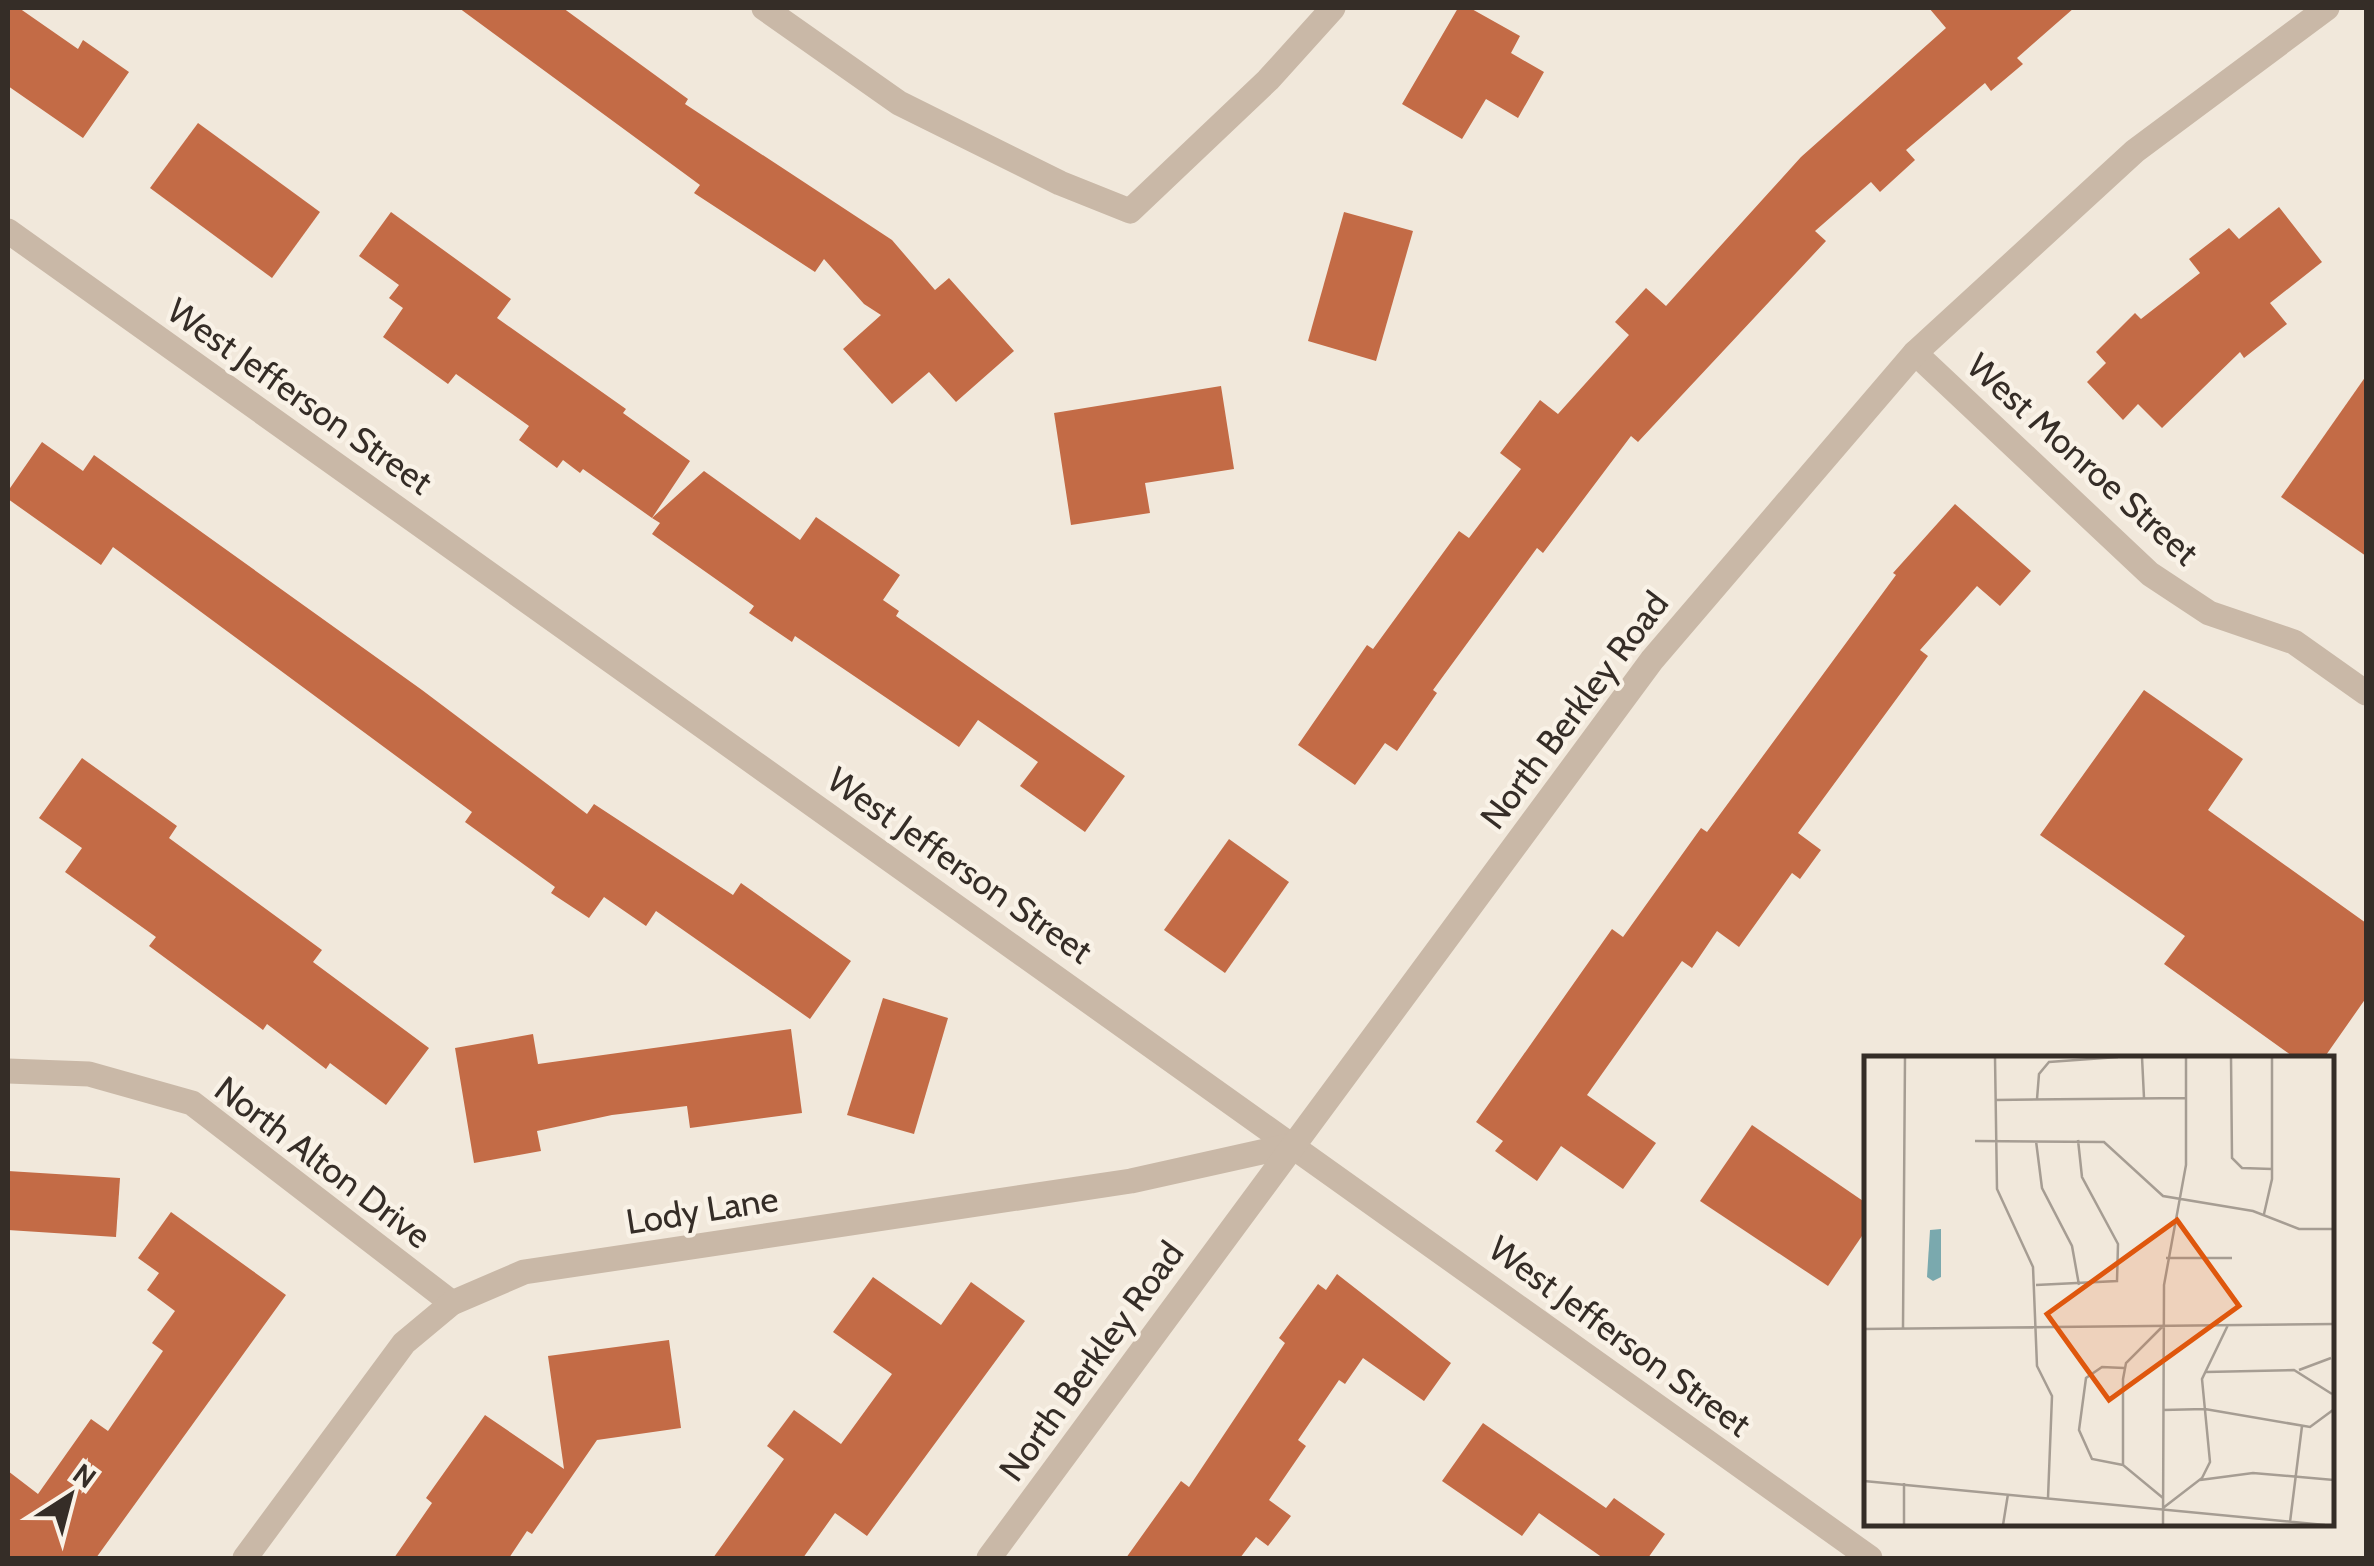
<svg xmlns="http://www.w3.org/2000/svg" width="2374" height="1566" font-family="Cabin,sans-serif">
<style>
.building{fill:#c36b46}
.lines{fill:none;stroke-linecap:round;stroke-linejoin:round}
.minor{stroke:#c9b8a7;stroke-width:25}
.labels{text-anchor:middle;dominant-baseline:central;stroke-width:9;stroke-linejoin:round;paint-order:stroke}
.street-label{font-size:35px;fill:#352d27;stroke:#f9f2e7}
.inset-road{fill:none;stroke:#a69d93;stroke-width:2.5}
.view{fill:#df570d;fill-opacity:0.15;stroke:#df570d;stroke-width:5}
.inset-edge{fill:none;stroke:#352d27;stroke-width:5}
</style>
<rect width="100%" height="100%" fill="#f1e8db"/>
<g class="building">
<polygon points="8,8 19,8 78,49 83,40 129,72 83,138 8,86"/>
<polygon points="459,8 563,8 688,99 685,104 892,240 935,290 949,278 1014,351 956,402 929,372 892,404 843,349 881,315 864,304 824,259 815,272 694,193 700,185"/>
<polygon points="1458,8 1470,8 1520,36 1511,53 1544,72 1518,118 1486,99 1462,139 1402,104"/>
<polygon points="1929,8 2074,8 2017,58 2023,64 1991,91 1985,83 1906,150 1915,160 1880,192 1871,182 1815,231 1826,241 1638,442 1631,436 1543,553 1537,548 1433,690 1437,693 1397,751 1385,743 1355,785 1298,745 1367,645 1373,649 1459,531 1469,538 1521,469 1500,453 1540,400 1558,414 1629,335 1615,322 1646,288 1666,306 1801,157 1946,28"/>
<polygon points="198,123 320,212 272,278 150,188"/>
<polygon points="2279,207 2322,262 2270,303 2287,324 2244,358 2240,352 2162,428 2138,404 2123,420 2087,382 2106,363 2096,352 2135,313 2141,319 2200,273 2189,259 2229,228 2239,239"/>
<polygon points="391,212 511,299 497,318 626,409 623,413 690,461 652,518 583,469 580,473 563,460 557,468 519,440 529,426 456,374 448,384 383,337 403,308 389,298 399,285 359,256"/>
<polygon points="1344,212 1413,231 1376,361 1308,341"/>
<polygon points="2366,376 2366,556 2281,497"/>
<polygon points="1221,386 1234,469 1145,483 1150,513 1071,525 1054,413"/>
<polygon points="42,442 83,471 94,455 422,690 587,814 594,804 733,895 741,883 851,961 810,1019 656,911 646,926 604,897 589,918 551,893 555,887 465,822 472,812 113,547 101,565 8,499 8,491"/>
<polygon points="704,471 800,540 816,517 900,575 883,600 899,611 896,616 1125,776 1085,832 1020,786 1038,762 978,720 959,747 795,636 792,642 749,613 754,606 652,534 660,523 652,518"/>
<polygon points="1955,504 2031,571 2000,606 1977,586 1920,650 1928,656 1798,833 1821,850 1800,879 1792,873 1739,947 1717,931 1692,968 1682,961 1587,1095 1656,1143 1623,1189 1561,1146 1537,1181 1495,1151 1503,1141 1476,1122 1612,929 1623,937 1701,828 1707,832 1896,575 1893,573"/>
<polygon points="2144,690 2243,759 2208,810 2366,923 2366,998 2324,1058 2295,1058 2164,964 2185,936 2040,835"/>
<polygon points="82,758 177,826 169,838 322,950 313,962 429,1048 386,1105 330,1063 326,1069 267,1024 263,1030 149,946 156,937 65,872 82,848 39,818"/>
<polygon points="1229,839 1289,882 1225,973 1164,930"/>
<polygon points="883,998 948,1018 914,1134 847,1115"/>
<polygon points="791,1029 802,1113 690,1128 687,1106 612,1115 537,1131 541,1151 474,1163 455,1048 533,1034 538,1064"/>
<polygon points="1752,1125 1866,1203 1866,1230 1828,1286 1700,1201"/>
<polygon points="8,1171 120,1178 116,1237 8,1230"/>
<polygon points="171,1212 286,1295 96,1558 8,1558 8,1471 38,1494 91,1419 108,1431 163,1351 152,1343 175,1311 147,1290 159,1273 138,1258"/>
<polygon points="1337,1274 1451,1363 1424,1401 1363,1358 1345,1384 1339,1380 1298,1440 1306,1446 1269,1500 1291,1516 1268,1546 1256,1537 1240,1558 1126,1558 1181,1481 1189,1487 1285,1343 1279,1338 1318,1284 1326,1290"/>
<polygon points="873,1277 941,1325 971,1282 1025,1321 867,1536 835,1513 803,1558 713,1558 784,1459 767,1446 794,1410 841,1444 892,1374 833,1332"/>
<polygon points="669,1340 681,1428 597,1440 532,1534 527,1531 509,1558 394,1558 432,1503 426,1498 485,1415 564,1469 548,1356"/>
<polygon points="1483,1423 1606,1508 1614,1498 1665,1534 1648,1558 1603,1558 1539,1513 1522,1536 1442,1481"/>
</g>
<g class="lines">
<g class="minor">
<polyline points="764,8 899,103 1060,183 1130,211 1268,80 1333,8"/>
<polyline points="8,231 1870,1558"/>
<polyline points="1915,353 2150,574 2209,613 2294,642 2366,693"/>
<polyline points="8,1071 89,1074 192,1103 452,1303"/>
<polyline points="245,1558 404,1343 452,1303 524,1272 1131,1181 1293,1145"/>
<polyline points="989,1558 1652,660 1915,353 2135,151 2327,8"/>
</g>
</g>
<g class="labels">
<g class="street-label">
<text transform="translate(300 396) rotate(35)">West Jefferson Street</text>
<text transform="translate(2083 459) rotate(42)">West Monroe Street</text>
<text transform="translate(1574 710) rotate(-53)">North Berkley Road</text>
<text transform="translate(960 865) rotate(35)">West Jefferson Street</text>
<text transform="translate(323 1162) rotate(37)">North Alton Drive</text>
<text transform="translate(702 1210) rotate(-9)">Lody Lane</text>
<text transform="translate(1620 1336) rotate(36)">West Jefferson Street</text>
<text transform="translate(1091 1361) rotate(-54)">North Berkley Road</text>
</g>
</g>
<g transform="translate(1864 1056)">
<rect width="470" height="470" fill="#f1e8db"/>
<path d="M77,173v48l-8,4 -6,-4 3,-47z" fill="#7aa9ae"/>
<path class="inset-road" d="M131,1l2,132 36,78 4,99 15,30 -4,102M278,1l2,41M367,1l1,101 10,10 30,1M173,43l2,-25 10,-12 69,-5M131,44l192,-2M111,85l129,1 59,54 90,15 46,18h35M172,85l6,47 30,58 7,39M400,158l8,-35v-122M302,202h66M172,229l81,-4 1,-37 -36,-67 -4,-37M39,272l2,-271M0,273l470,-5M435,314l32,-12M342,316l88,-2 38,24M299,354l42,-1 105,18 23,-17M470,359v-85M259,409l-31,-6 -13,-29 7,-52 16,-11 22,1M336,424l53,-7 81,7M0,425l461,44M299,442l-40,-33v-86l3,-16 37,-37M299,452l39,-30 8,-16 -8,-83 26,-54M426,466l12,-96M40,469v-42M139,469l5,-31M299,469l1,-240 22,-120v-108"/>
<path class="view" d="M313,164l62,86 -130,94 -62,-86z"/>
<rect width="470" height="470" class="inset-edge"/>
</g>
<rect width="2374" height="1566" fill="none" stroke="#352d27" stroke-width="20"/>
<g transform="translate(70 1496) rotate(36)" stroke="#f9f2e7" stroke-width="8" paint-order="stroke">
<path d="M0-8L18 38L0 25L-18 38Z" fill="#352d27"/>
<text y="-15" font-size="28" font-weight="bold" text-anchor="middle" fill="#352d27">N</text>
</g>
</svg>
